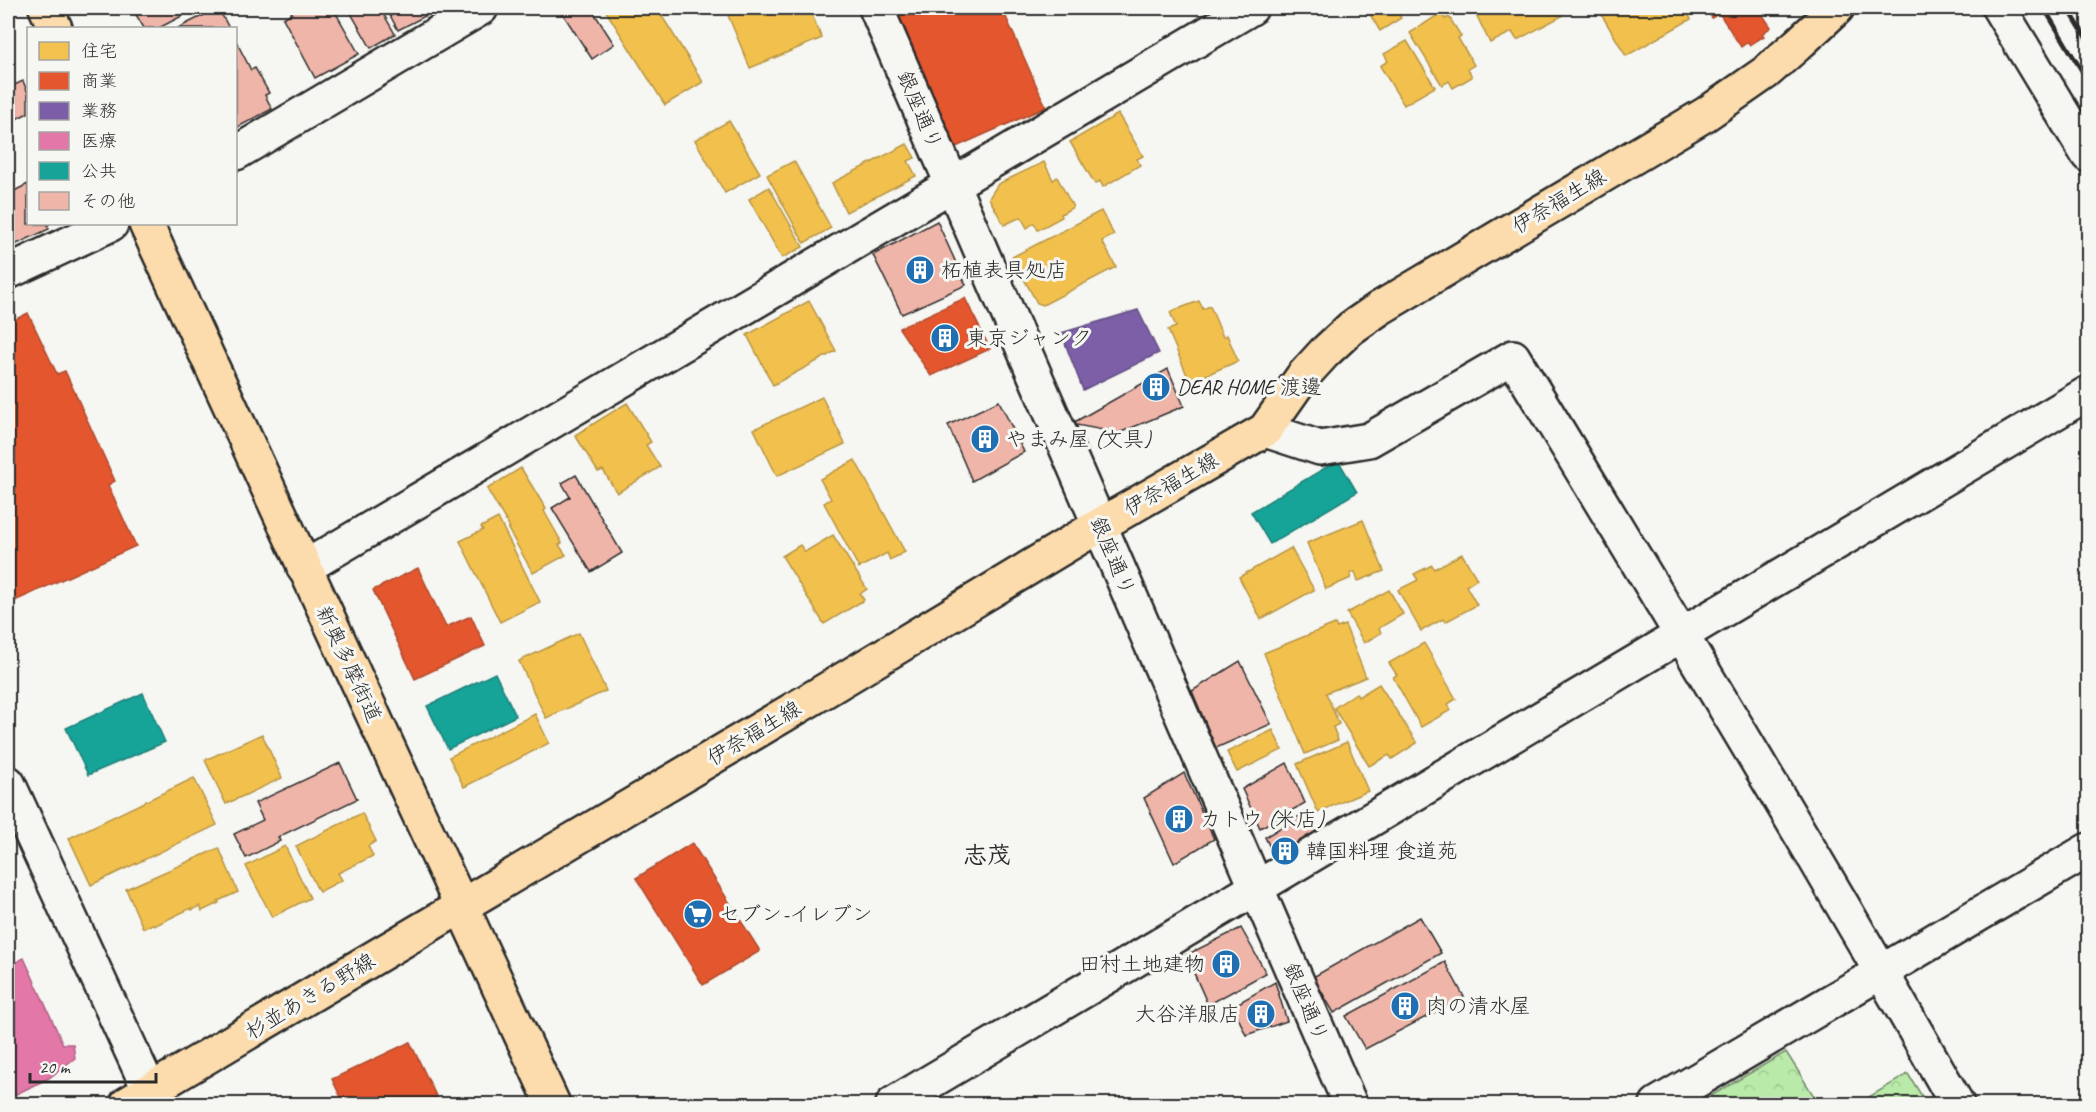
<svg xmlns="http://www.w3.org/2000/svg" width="2096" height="1112" font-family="Caveat,'Klee One',sans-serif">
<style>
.park{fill:url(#park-crowns);stroke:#728a6a;stroke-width:1.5}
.homes{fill:#f2c14e;stroke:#b69444;stroke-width:1.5}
.shops{fill:#e4572e;stroke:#ac4a2d;stroke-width:1.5}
.offices{fill:#7b5ea7;stroke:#634f82;stroke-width:1.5}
.health{fill:#e377a8;stroke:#ac6082;stroke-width:1.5}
.public{fill:#17a398;stroke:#1d7f77;stroke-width:1.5}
.building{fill:#efb5a9;stroke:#2b2b2b;stroke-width:1.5}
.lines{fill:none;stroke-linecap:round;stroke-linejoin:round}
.minor-casing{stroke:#2b2b2b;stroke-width:38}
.major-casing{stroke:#2b2b2b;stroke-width:38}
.minor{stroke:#f6f6f2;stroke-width:33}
.major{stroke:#fcdcac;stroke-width:33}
.rail{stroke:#2b2b2b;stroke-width:4.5}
.labels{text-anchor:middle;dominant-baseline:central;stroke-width:6;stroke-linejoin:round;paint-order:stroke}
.street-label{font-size:21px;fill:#2b2b2b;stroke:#f6f6f2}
.poi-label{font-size:21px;fill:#2b2b2b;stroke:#f6f6f2;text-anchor:start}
.quarter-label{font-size:24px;font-weight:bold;fill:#2b2b2b;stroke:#f6f6f2}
</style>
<defs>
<pattern id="park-crowns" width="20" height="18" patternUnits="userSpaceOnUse" patternTransform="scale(1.5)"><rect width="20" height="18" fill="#baeaa9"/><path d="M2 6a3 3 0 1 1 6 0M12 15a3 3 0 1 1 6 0" fill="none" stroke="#a0c992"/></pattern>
</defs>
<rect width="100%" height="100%" fill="#f6f6f2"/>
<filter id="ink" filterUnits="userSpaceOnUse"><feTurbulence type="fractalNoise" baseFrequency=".0167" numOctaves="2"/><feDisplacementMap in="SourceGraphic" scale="12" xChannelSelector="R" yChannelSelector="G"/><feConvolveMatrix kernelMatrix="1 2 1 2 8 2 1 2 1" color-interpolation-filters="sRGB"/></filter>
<g filter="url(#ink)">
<g class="park">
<polygon points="1786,1052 1819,1104 1697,1104"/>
<polygon points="1908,1074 1927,1104 1857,1104"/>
</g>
<g class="homes">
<polygon points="604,8 657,8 703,82 665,105"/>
<polygon points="725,8 809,8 822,38 750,68"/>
<polygon points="1366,8 1407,8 1398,13 1401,18 1380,31"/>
<polygon points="1473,8 1558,8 1562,16 1517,40 1512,32 1490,43"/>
<polygon points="1608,8 1684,8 1691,19 1626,56 1600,12"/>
<polygon points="1441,13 1445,19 1449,17 1461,36 1458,38 1474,65 1468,69 1472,77 1453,88 1449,81 1442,85 1410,33"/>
<polygon points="1407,41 1435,87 1404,105 1380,66 1388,61 1384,54"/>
<polygon points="1118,114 1143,156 1137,159 1140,165 1103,187 1100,181 1095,184 1070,142"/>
<polygon points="729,121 760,173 725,193 695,140"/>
<polygon points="907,144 915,158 908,161 916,176 846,212 832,183"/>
<polygon points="794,161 831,228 804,243 767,175"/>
<polygon points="1044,162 1053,180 1057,177 1073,207 1061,214 1062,217 1038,230 1034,223 1027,228 1021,217 1004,225 989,198 998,184"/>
<polygon points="769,187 803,247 782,258 749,199"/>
<polygon points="1101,211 1114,235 1102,241 1116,267 1043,305 1037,303 1012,257"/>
<polygon points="809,301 836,351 773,385 747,335"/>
<polygon points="1199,301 1203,309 1210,306 1223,337 1227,335 1238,361 1190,382 1168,330 1176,327 1170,312"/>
<polygon points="822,397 845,444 777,476 754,429"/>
<polygon points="627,403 651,442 646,445 660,467 617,493 603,470 598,472 575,435"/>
<polygon points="855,460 905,552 890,560 887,553 859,568 824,503 831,499 820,479"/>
<polygon points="521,468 546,509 544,511 562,543 559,545 566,555 533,573 508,529 510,528 487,489"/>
<polygon points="498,518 540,602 500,622 460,541 483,530 481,527"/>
<polygon points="1363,520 1384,571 1358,581 1355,572 1350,574 1351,578 1326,589 1307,543"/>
<polygon points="833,535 867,589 860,594 864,600 824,624 782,556 800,545 805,552"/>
<polygon points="1291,548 1314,590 1261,619 1239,577"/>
<polygon points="1462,554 1477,579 1466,586 1477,605 1445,622 1443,619 1421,631 1398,590 1418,580 1414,574 1432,565 1434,569"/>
<polygon points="1389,590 1403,614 1379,628 1381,633 1364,643 1347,613"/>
<polygon points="1335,624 1337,628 1345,625 1366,677 1326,693 1339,724 1333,727 1338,740 1305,754 1264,653"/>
<polygon points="579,633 606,691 546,718 519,661"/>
<polygon points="1424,643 1456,699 1448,704 1451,710 1421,727 1393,677 1397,675 1389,663"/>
<polygon points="1379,684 1417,743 1392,759 1389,755 1369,766 1334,708 1356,693 1358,697"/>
<polygon points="535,714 549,743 464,787 449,757"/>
<polygon points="1273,730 1282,750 1237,772 1227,752"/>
<polygon points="262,734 282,778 226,804 205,760"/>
<polygon points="1347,742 1368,791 1318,812 1297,764"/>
<polygon points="194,778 217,825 91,885 69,838"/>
<polygon points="362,813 376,841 368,846 373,856 338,873 342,880 319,892 296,846"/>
<polygon points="285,846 310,898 272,917 246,866"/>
<polygon points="219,848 238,892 218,901 219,903 202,911 200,906 192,910 191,908 154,926 153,924 143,928 126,889"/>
</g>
<g class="shops">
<polygon points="895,8 1002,8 1046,107 956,147"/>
<polygon points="1705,8 1758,8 1771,27 1762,34 1764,36 1750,45 1748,42 1741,47 1719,13 1712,18"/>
<polygon points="965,298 990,349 931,376 899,328"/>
<polygon points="28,313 57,374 65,371 115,481 108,485 136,546 8,604 8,323"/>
<polygon points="418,568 446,627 471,616 485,646 415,679 373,590"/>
<polygon points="692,843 760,951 703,985 636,878"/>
<polygon points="410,1042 440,1104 344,1104 332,1079"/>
</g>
<polygon class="offices" points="1138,310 1159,353 1083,390 1061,333"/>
<polygon class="health" points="24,958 63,1044 73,1044 75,1058 49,1078 8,1098 8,966"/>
<g class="public">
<polygon points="1338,460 1357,492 1270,544 1251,512"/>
<polygon points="495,673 516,716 448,749 427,706"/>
<polygon points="143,693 165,742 88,775 66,728"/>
</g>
<g class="building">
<polygon points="132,8 197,8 159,28 144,28"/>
<polygon points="218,8 229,28 178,28"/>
<polygon points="289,8 333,8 359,54 315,78 283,18 292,13"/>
<polygon points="348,8 380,8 395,34 371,48"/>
<polygon points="386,8 425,8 429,14 398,30"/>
<polygon points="559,8 591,8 614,44 592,59"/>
<polygon points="236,41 251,70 255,68 269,93 265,95 272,109 236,128"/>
<polygon points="23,81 28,93 28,113 8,123 8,88"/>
<polygon points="28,184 28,224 50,224 47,225 49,229 8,248 8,194"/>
<polygon points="937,221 966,285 902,314 873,255"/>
<polygon points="1168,369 1184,406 1119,433 1071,424"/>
<polygon points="999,401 1024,452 972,481 948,425"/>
<polygon points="576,475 622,553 591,572 552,508 570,497 562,483"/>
<polygon points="1240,661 1271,724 1216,748 1192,691"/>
<polygon points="340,763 357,799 278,837 280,841 246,858 234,834 263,820 255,803"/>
<polygon points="1287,763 1305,803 1260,828 1242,789"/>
<polygon points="1184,773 1214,839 1174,863 1144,798"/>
<polygon points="1306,812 1319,838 1278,864 1265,837"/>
<polygon points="1420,917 1441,953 1334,1013 1313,977"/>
<polygon points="1241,928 1266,973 1208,1005 1186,955"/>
<polygon points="1445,962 1464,997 1365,1049 1346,1016"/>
<polygon points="1275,982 1287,1021 1246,1035 1233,1006"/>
</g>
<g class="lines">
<g class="minor-casing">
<g id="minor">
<polyline points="876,8 1350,1104"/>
<polyline points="1999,8 2088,155"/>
<polyline points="236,153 481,8"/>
<polyline points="8,272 111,224"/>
<path d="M1265,430l55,18 49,-8 144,-83c151,248 301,495 444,747"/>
<polyline points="304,568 1251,8"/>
<polyline points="8,783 156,1104"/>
<polyline points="893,1104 2088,393"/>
<polyline points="1657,1104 2088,850"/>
</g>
</g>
<g class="major-casing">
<g id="major">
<polyline points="46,8 55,28"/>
<polyline points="146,224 553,1104"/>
<polyline points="127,1104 816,696 1100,525 1265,430 1303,376 1324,353 1351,328 1380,308 1706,114 1765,73 1797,45 1837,8"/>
</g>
</g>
<use href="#minor" class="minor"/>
<use href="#major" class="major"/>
<g class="rail">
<polyline points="2044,8 2088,81"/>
<polyline points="2068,8 2088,41"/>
</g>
</g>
</g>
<defs>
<g id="building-disc" transform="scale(1.5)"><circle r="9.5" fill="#1f6fb2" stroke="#f6f6f2"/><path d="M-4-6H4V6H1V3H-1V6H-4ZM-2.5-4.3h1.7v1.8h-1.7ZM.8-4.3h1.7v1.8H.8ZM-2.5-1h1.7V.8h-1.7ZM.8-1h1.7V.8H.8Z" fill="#fff"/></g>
<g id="supermarket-disc" transform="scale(1.5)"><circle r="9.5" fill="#1f6fb2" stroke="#f6f6f2"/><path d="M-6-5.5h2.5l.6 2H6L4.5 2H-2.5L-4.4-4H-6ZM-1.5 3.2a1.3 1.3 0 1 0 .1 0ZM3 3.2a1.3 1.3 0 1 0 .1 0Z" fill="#fff"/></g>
</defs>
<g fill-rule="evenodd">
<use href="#building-disc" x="920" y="270"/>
<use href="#building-disc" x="945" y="338"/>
<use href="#building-disc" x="1156" y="387"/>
<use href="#building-disc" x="985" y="439"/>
<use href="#building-disc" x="1179" y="819"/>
<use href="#building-disc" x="1285" y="851"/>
<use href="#supermarket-disc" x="698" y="914"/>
<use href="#building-disc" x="1226" y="964"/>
<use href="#building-disc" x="1405" y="1006"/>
<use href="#building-disc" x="1261" y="1014"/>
</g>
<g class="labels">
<g class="street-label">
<text transform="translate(920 110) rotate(67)">銀座通り</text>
<text transform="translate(1559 201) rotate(-31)">伊奈福生線</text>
<text transform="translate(1171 484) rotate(-30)">伊奈福生線</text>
<text transform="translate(1113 556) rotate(67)">銀座通り</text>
<text transform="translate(349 664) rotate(65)">新奥多摩街道</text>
<text transform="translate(754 733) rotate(-31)">伊奈福生線</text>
<text transform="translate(310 996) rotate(-31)">杉並あきる野線</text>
<text transform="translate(1306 1002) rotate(67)">銀座通り</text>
</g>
<g class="poi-label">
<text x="941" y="270">柘植表具処店</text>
<text x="966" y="338">東京ジャンク</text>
<text x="1177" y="387">DEAR HOME 渡邊</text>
<text x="1006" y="439">やまみ屋 (文具)</text>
<text x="1200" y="819">カトウ (米店)</text>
<text x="1306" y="851">韓国料理 食道苑</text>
<text x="719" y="914">セブン-イレブン</text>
<text x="1205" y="964" text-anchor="end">田村土地建物</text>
<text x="1426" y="1006">肉の清水屋</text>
<text x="1240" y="1014" text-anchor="end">大谷洋服店</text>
</g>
<g class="quarter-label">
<text x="987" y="855">志茂</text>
</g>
</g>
<rect width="2096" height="1112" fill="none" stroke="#f6f6f2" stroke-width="30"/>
<rect x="15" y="15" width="2066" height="1082" fill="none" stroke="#2b2b2b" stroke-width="2" filter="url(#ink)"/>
<rect x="27" y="27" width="210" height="198" fill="#f6f6f2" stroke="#a5a5a2" stroke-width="1.5"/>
<rect x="39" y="42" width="30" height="18" fill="#f2c14e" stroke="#a5a5a2" stroke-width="1.5"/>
<text x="81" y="57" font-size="18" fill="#2b2b2b">住宅</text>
<rect x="39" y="72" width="30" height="18" fill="#e4572e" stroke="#a5a5a2" stroke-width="1.5"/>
<text x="81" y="87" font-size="18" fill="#2b2b2b">商業</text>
<rect x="39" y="102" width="30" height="18" fill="#7b5ea7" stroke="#a5a5a2" stroke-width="1.5"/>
<text x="81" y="117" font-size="18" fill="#2b2b2b">業務</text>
<rect x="39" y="132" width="30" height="18" fill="#e377a8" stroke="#a5a5a2" stroke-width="1.5"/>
<text x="81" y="147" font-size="18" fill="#2b2b2b">医療</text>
<rect x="39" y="162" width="30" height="18" fill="#17a398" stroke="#a5a5a2" stroke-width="1.5"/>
<text x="81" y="177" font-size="18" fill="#2b2b2b">公共</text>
<rect x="39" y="192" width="30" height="18" fill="#efb5a9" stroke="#a5a5a2" stroke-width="1.5"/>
<text x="81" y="207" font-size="18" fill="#2b2b2b">その他</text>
<path d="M30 1073v9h126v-9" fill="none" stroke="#2b2b2b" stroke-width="3"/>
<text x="39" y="1073" font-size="18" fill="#2b2b2b" stroke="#f6f6f2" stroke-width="4.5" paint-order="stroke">20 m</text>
</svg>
